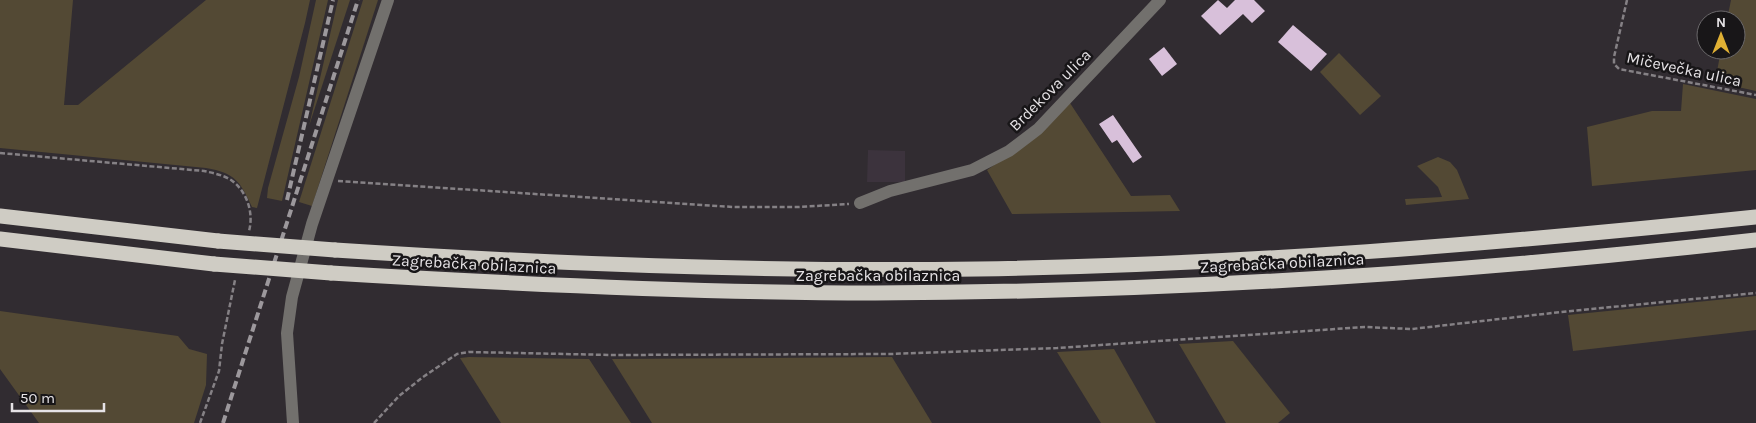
<svg xmlns="http://www.w3.org/2000/svg" width="1756" height="423" font-family="Karla,sans-serif">
<style>
.built{fill:#3c333d}
.green{fill:#534934}
.building{fill:#d8c0da}
.lines{fill:none;stroke-linecap:round;stroke-linejoin:round}
.path{stroke:#858185;stroke-width:2.5;stroke-dasharray:5 2.5;stroke-linecap:butt}
.minor{stroke:#72706d;stroke-width:12}
.highway{stroke:#cfccc4;stroke-width:15}
.rail{stroke:#9c989c;stroke-width:4;stroke-dasharray:8 4;stroke-linecap:butt}
.highway-bridge{stroke:#cfccc4;stroke-width:15}
.labels{text-anchor:middle;dominant-baseline:central;stroke-width:5;stroke-linejoin:round;paint-order:stroke}
.street-label{font-size:16px;fill:#e6e3e6;stroke:#181618}
</style>
<rect width="100%" height="100%" fill="#312c31"/>
<polygon class="built" points="868,150 905,151 905,182 867,182"/>
<g class="green">
<path d="M0,0h73l-9,105h14l128,-105h104l-5,23 -48,185 -5,-1c-12,-26 -17,-34 -46,-39l-206,-20z"/>
<polygon points="316,0 328,0 282,201 267,198 268,188 299,77"/>
<polygon points="338,0 350,0 309,126"/>
<polygon points="363,0 378,0 312,206 299,202"/>
<polygon points="1731,0 1756,0 1756,91 1715,82 1721,50 1736,50 1736,20 1727,20"/>
<polygon points="1339,53 1381,96 1360,115 1320,72"/>
<polygon points="1683,84 1756,99 1756,170 1592,186 1587,127 1652,111 1681,111"/>
<polygon points="1070,103 1131,196 1170,195 1180,211 1012,214 987,170 1003,159"/>
<polygon points="1438,157 1450,162 1457,170 1469,199 1406,205 1405,199 1442,197 1438,187 1417,166"/>
<polygon points="1756,296 1756,330 1573,351 1568,315"/>
<polygon points="0,311 178,336 189,349 207,354 206,385 194,423 39,423 0,369"/>
<polygon points="1233,341 1290,413 1278,423 1226,423 1179,344"/>
<polygon points="1114,349 1156,423 1101,423 1057,352"/>
<polygon points="469,357 589,359 631,423 501,423 460,358"/>
<polygon points="892,357 932,423 652,423 612,359"/>
</g>
<g class="building">
<polygon points="1218,0 1227,8 1235,0 1254,0 1265,11 1252,23 1243,14 1220,35 1201,16"/>
<polygon points="1293,25 1327,54 1311,71 1278,42"/>
<polygon points="1164,47 1177,64 1162,76 1149,59"/>
<polygon points="1113,115 1142,157 1133,163 1117,140 1112,143 1099,124"/>
</g>
<g class="lines">
<g class="path">
<polyline points="1627,0 1614,57 1614,64 1619,69 1756,95"/>
<path d="M0,153l204,18c9,2 19,4 27,9 16,11 23,33 18,51"/>
<polyline points="338,181 733,207 799,207 849,204"/>
<polyline points="200,423 219,371 222,344 235,280"/>
<polyline points="374,423 399,396 423,377 457,354 469,352 612,355 890,354 1057,348 1365,327 1412,329 1561,312 1756,293"/>
</g>
<g class="minor">
<polyline points="860,203 890,191 972,170 1009,151 1038,129 1160,0"/>
<polyline points="293,423 287,333 292,297 312,224 388,0"/>
</g>
<g class="highway">
<polyline points="0,216 218,241"/>
<polyline points="0,239 214,264"/>
<path d="M335,250c214,14 428,22 643,19 260,-4 519,-25 778,-52"/>
<path d="M331,273c181,11 363,20 544,20 295,-1 589,-20 881,-53"/>
</g>
<g class="rail">
<polyline points="287,200 333,0"/>
<polyline points="223,423 358,0"/>
</g>
<g class="highway-bridge">
<polyline points="218,241 335,250"/>
<polyline points="214,264 331,273"/>
</g>
</g>
<g class="labels">
<g class="street-label">
<text transform="translate(1684 69) rotate(12)">Mičevečka ulica</text>
<text transform="translate(1050 90) rotate(-45)">Brdekova ulica</text>
<text transform="translate(1282 263) rotate(-3)">Zagrebačka obilaznica</text>
<text transform="translate(474 264) rotate(3)">Zagrebačka obilaznica</text>
<text x="878" y="275">Zagrebačka obilaznica</text>
</g>
</g>
<g transform="translate(1721 35)"><circle r="24" fill="#181618" stroke="#6a686a"/>
<path d="M0-4L9 19L0 12L-9 19Z" fill="#e0b034"/>
<text y="-8" font-size="14" font-weight="bold" text-anchor="middle" fill="#e6e3e6">N</text>
</g>
<path d="M12 403v8h92v-8" fill="none" stroke="#e6e3e6" stroke-width="2.5"/>
<text x="20" y="403" font-size="15" fill="#e6e3e6" stroke="#181618" stroke-width="4" paint-order="stroke">50 m</text>
</svg>
